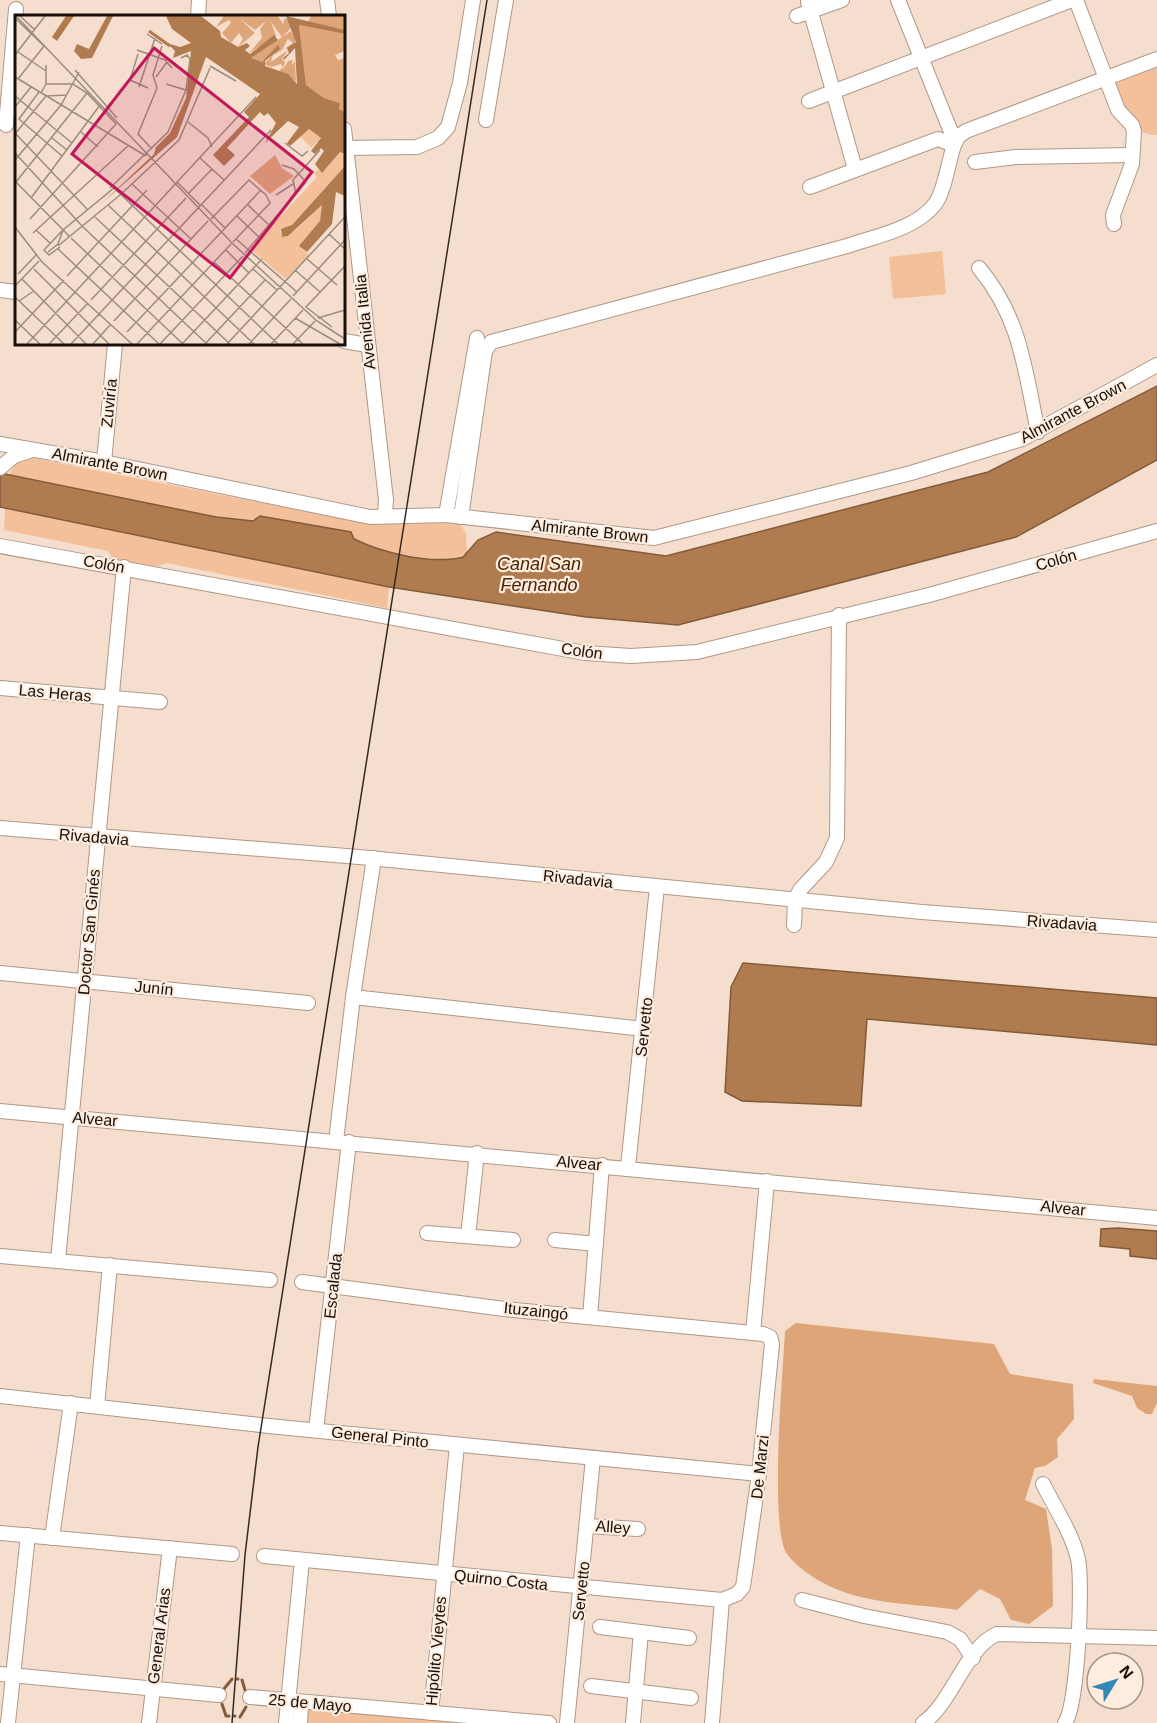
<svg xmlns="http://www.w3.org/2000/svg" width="1157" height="1723" font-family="Arial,sans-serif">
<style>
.green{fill:#f3c09a}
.forest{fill:#dea579}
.water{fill:#b17b50;stroke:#825b3b;stroke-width:1.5}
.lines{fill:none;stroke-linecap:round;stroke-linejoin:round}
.stream{stroke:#825b3b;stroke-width:3}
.minor-casing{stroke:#ae9889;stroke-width:16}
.minor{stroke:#fff;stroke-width:14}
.tram{stroke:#332a23;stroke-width:1.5}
.labels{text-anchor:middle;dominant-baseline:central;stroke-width:4.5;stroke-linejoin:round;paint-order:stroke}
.street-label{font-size:16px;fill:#160f09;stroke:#feecde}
.water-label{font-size:18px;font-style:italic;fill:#492401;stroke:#feecde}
.inset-river{fill:none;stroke:#b17b50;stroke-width:3}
.inset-road{fill:none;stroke:#9c8b7f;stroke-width:1.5}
.view{fill:#c2185b;fill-opacity:0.15;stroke:#c2185b;stroke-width:3}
.inset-edge{fill:none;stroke:#160f09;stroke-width:3}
</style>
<rect width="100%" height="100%" fill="#f5decd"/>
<g class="green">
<path d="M1157,65v70c-27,1 -37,-34 -44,-54z"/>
<polygon points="942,251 946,294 893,299 889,257"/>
<path d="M28,457l342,67 89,-1 7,10 1,19c-19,18 -91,-3 -113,-13l-138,-22 -207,-42 7,-12z"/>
<polygon points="5,508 389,587 387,608 167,563 155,568 113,560 108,551 4,530"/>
<polygon points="306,1708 470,1723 305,1723"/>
</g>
<g class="forest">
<path d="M796,1323l198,21 16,30 63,10 1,35 -17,20 1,18 -13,9 -10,2 -10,32 21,9 6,40 1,57 -24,18 -18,-4 -11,-21 -20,-10 -23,21c-31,-5 -74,-6 -104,-15 -22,-6 -52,-22 -66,-41 -18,-25 -4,-185 -2,-223z"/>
<polygon points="1094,1379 1157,1386 1157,1403 1152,1414 1146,1414 1137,1408 1132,1396 1093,1383"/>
</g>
<g class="water">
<path d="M1157,386v74l-141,77 -338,88 -92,-8 -197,-30 -389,-80v-34l216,44 37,4 7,-5 91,16 3,7c29,14 77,26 109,18l15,-17 18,-8 170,24 322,-84z"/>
<polygon points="743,963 1157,998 1157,1045 867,1019 861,1106 742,1101 725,1092 731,987"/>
<polygon points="1118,1228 1157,1231 1157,1259 1130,1256 1130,1249 1100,1246 1101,1229"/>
</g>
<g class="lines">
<g class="stream">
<polyline points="237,1679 238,1679"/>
<polyline points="242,1680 245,1690"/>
<polyline points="223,1690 232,1679"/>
<polyline points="222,1704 226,1716 229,1716"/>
<polyline points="234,1716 235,1716"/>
<polyline points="240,1717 246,1707"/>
</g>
<g class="minor-casing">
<g id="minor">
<polyline points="327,0 329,16"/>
<polyline points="814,0 808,2 855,169"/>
<polyline points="898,0 951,132 958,137"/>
<polyline points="1076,0 1118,110 1132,125 1134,131 1132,164 1113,215 1114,224"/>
<polyline points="198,16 199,0"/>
<polyline points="797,16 842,0"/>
<polyline points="809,101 1072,0"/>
<polyline points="486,120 506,0"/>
<polyline points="6,125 16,9"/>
<polyline points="344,129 386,500 385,514"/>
<polyline points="344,148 417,147 438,138 448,127 460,83 473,0"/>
<polyline points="975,162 1016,157 1132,155"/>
<polyline points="810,187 938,139 954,145"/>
<path d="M979,268c42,50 46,103 59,164"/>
<polyline points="0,290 16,292"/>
<polyline points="344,341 367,345"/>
<polyline points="0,444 104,462 370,517 446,515 654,538 911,473 1022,439 1157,365"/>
<polyline points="104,462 115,344"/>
<polyline points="0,468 14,456 32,450"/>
<polyline points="446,515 477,338"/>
<path d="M461,517l24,-166 6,-9 356,-96c29,-10 69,-17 88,-42 9,-11 14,-44 19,-59l4,-8 8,-6 191,-72"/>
<polyline points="0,546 585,653 631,656 697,652 929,595 1157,531"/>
<polyline points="0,688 160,702"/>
<polyline points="0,828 359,857 922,912 1157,930"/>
<polyline points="794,925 795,900 800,890 826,862 837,838 839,615"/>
<polyline points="0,973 308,1003"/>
<polyline points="353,997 644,1029"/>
<polyline points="0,1111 1157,1218"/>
<polyline points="336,1141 353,997 374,858"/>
<polyline points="628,1167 657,887"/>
<polyline points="427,1233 513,1240"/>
<polyline points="468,1236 477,1153"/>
<polyline points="555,1240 596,1244"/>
<polyline points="0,1256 270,1280"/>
<polyline points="58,1260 124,567"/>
<polyline points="590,1317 602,1165"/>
<polyline points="753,1333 767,1181"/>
<polyline points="0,1396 269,1426 759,1474"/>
<polyline points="97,1406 110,1265"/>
<polyline points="316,1430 349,1142"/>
<path d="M1043,1484c12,24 29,49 35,75 5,23 0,146 -13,164"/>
<polyline points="587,1526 638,1529"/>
<polyline points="0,1533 232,1554"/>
<polyline points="52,1538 71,1403"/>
<polyline points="264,1556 722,1600 737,1594 743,1587 759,1474 772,1344 770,1337 763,1334 504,1309 302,1282"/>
<polyline points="802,1600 864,1616 947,1632 960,1639 973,1658"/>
<polyline points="600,1627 689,1638"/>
<polyline points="0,1674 219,1695"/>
<polyline points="591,1686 691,1698"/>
<polyline points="250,1697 549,1723"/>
<polyline points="431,1713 457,1445"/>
<polyline points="8,1723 28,1535"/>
<polyline points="149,1723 170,1548"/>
<polyline points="286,1723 302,1560"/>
<polyline points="300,1723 301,1702"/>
<polyline points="567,1723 593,1458"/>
<polyline points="633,1723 641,1632"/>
<polyline points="712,1723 722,1600"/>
<path d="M923,1723c30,-21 42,-75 74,-89l160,4"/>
</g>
</g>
<use href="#minor" class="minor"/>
<polyline class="tram" points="232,1723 245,1555 258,1447 487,0"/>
</g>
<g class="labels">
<g class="street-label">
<text transform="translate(365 322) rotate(-96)">Avenida Italia</text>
<text transform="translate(109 403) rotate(-84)">Zuviría</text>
<text transform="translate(1073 411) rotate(-28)">Almirante Brown</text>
<text transform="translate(110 464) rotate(11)">Almirante Brown</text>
<text transform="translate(590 531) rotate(6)">Almirante Brown</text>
<text transform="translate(1056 560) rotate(-16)">Colón</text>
<text transform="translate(104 564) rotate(10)">Colón</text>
<text transform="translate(582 651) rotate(8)">Colón</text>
<text transform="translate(55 693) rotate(5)">Las Heras</text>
<text transform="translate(94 837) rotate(5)">Rivadavia</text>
<text transform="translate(578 879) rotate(6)">Rivadavia</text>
<text transform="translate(1062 923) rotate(4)">Rivadavia</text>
<text transform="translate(89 932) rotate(-85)">Doctor San Ginés</text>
<text transform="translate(154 988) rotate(6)">Junín</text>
<text transform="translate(644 1027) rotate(-84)">Servetto</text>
<text transform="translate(95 1119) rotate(5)">Alvear</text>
<text transform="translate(579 1163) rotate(5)">Alvear</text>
<text transform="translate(1063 1208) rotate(6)">Alvear</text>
<text transform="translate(333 1286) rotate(-84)">Escalada</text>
<text transform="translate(536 1311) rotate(6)">Ituzaingó</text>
<text transform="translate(380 1437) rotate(6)">General Pinto</text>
<text transform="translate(760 1467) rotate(-84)">De Marzi</text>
<text transform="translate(613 1527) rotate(4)">Alley</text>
<text transform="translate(501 1580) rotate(6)">Quirno Costa</text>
<text transform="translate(581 1591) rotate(-84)">Servetto</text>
<text transform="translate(159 1636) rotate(-83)">General Arias</text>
<text transform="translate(436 1651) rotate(-85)">Hipólito Vieytes</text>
<text transform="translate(310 1703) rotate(5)">25 de Mayo</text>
</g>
<g class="water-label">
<text x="539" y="564">Canal San<tspan x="539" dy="21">Fernando</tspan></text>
</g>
</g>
<g transform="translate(15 15)">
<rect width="330" height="330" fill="#f5decd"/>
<path d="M294,114l12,9 -10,10 -10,-11 -5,3zM325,137l5,2v12l-53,59 -12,6 2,5 14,-6 26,-25 -1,16 -22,25 10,9 -23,24 -36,-30 67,-72 -3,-4 5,-4 5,2z" fill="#f3c09a"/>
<path d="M209,1h54l5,8 2,-6 4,3 2,7 -9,9 -11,-15 5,14 -27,17 13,-15 -2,-9 6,-8 -11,9 -15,-11 15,14 -17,14 5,-8 -4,-6 -8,10 -9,-10 9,-10 -2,-3 -13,7zM296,1h34v14l-37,-8zM284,10l46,9v17l-10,4 3,5 7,-2v54l-6,-3 1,-6 -16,-5 -18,-13zM276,16l5,8 -2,7 -10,3 9,-6 -5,-4 -6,11 -21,12 -10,-4zM273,35l-6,9 3,3 -2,8 5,-9 5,-1 -2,5 4,-3 1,20 -9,-8 -10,-1 6,-6 -2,-3 -10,3 -7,-3 9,-9 -2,7zM260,140l7,13 12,8 -24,18 -20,-18z" fill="#dea579"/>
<path d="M51,1h8l-17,25 -5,-4zM92,1h6l-21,42 -11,1 -7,-8 3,-7 12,5zM151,1h35l19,15 1,6 17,10 9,-4 3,3 -5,4 5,4 24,-19 4,5 -27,18 11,4 16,-17 2,4 -15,12v5l23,8 9,10 -2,-36 -11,12 -1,-2 6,-5 -2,-5 9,-6 -10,-26 59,14v4l-46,-9 7,60 18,13 16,5 -1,6 6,3v42l-5,-2 -18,21 -7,-9 9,-13 -3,-3 -6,6 -4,-3 10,-13 -12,-9 -19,17 -3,-3 12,-16 -11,-6 -23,22 11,-20 -8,-10 -4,3 -4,-4 -33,36 8,7 -11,11 -11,-11 36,-38 -5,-5 16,-18 -54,-37 -29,80 -76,67 53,-50 2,-7 14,-14 16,-35 5,-47 -18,7 2,-7 -8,-8 13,4 11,-4 -19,-14zM330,151v30l-9,-4 -4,32 -25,28 -8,-6 21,-25 2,-16 -34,31 -6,1 -1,-8 11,-4z" fill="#b17b50"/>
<path class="inset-river" d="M167,1l36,33 34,24 93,54M134,16l21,15"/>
<path class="inset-road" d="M1,1l216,227 85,78 28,18M5,1l15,14M0,3l29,28 -26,33M132,19l15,10M122,35l28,10 7,8M3,37l28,19M123,39l-8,26 18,8M0,40l30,-39M195,51l26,15M60,55l42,48M0,62l131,79M141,62l11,-15M151,69l20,6M124,72l16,-49M24,77l-20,27 43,37M26,78l5,-9v-19M0,81l57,47M0,92l16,-20M173,107l20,16 4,9M66,117l17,15M0,118l72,76M0,119l31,-38 21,-1M37,123l15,12M270,128l17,13 6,-5M137,134l-14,-15 19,-46 -4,-13 9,-29M0,138l68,74M185,143l24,22M0,145l46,-55 18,-33M0,166l54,55M1,167l71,-89M162,167l23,23M117,169l59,55M95,173l58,-56 18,-42 4,-31 -3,-4 -6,3M173,179l24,-25M281,179l-3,-14 27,-30M105,180l59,-55 31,-72M261,180l17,-11M16,183l69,-93M186,189l24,24M93,190l146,139M233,190l22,21M222,201l23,22M80,202l135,127M15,204l86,-95 -29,-31 -14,-9h-27M196,204l38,-39 17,15 4,8 -37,39M0,212l27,35 90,82M68,212l124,117M21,215l14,13M18,218l96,-88M314,219l16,15M56,223l112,106M221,224l61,53M43,231l62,-51M45,232l-11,8 -5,-5 18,-19M43,234l101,95M211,235l23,23M33,237l10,-8 5,-14 51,-42 164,156M230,238l61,-71 -12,-13 -12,-4M291,243l31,27M199,247l89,82M19,254l75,75M238,254l24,21M280,255l25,22M3,259l19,-20M52,261l80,-86M7,264l64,65M0,271l24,-25M278,281l52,-56M0,282l49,47M76,285l95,-102M4,286l15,-10M280,303l45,26M303,303l27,-8M0,305l25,24M99,306l94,-100M317,312l-26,-20 39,-41M0,317l49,-52M112,317l134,-142M12,329l229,-247M34,329l39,-41M56,329l200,-214M78,329l18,-20M122,329l94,-100M145,329l83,-88M167,329l80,-85M190,329l60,-64M212,329l118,-127M234,329l42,-45M256,329l32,-34M278,329l22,-23"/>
<path class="view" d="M139,33l158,124 -82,106 -158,-124z"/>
<rect width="330" height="330" class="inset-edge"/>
</g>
<g transform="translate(1115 1681) rotate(52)"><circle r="28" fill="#feecde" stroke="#a19489" stroke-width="1.5"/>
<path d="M0-4.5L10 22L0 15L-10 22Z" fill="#3587b8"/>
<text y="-9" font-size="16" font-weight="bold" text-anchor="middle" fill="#160f09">N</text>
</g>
</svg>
